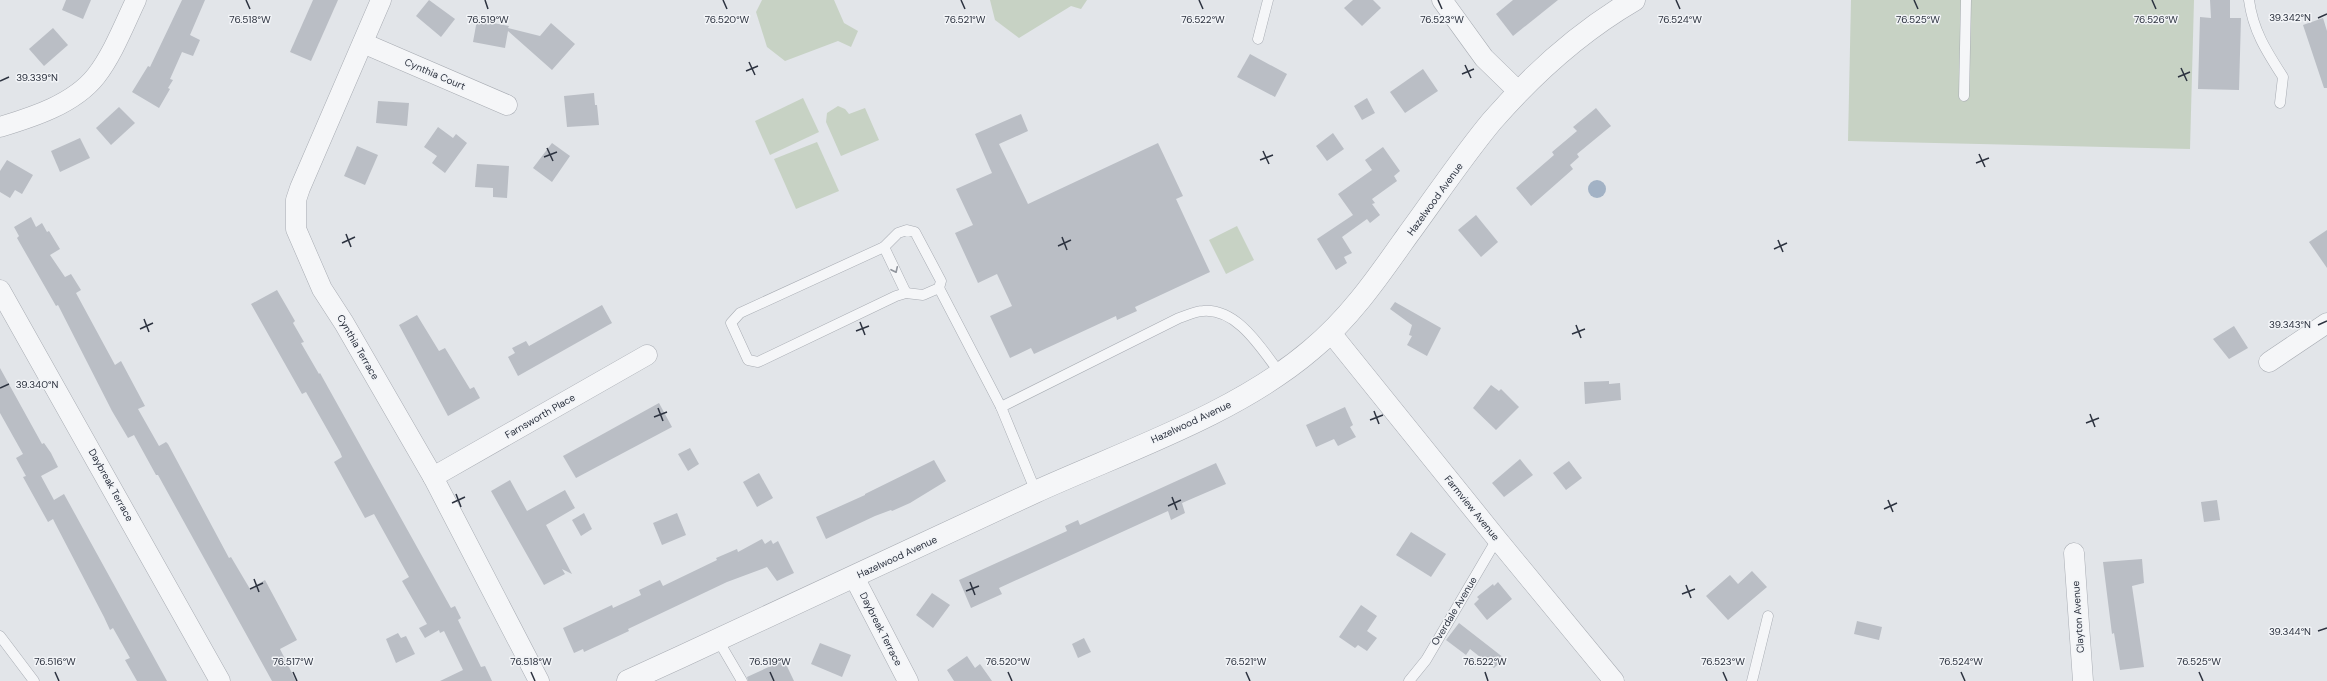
<svg xmlns="http://www.w3.org/2000/svg" width="2327" height="681" font-family="'DM Sans',sans-serif">
<style>
.green{fill:#c7d2c4}
.water{fill:#a2b2c5}
.building{fill:#babec5}
.lines{fill:none;stroke-linecap:round;stroke-linejoin:round}
.service-casing{stroke:#a8acb3;stroke-width:11}
.minor-casing{stroke:#a8acb3;stroke-width:21}
.tertiary-casing{stroke:#a8acb3;stroke-width:23}
.service{stroke:#f5f6f8;stroke-width:10}
.minor{stroke:#f5f6f8;stroke-width:20}
.tertiary{stroke:#f5f6f8;stroke-width:22}
.oneway{stroke:#90949c}
.ticks{fill:none;stroke:#2c323f;stroke-width:1.5}
.labels{text-anchor:middle;dominant-baseline:central;stroke-width:3;stroke-linejoin:round;paint-order:stroke}
.street-label{font-size:10px;fill:#2c323f;stroke:#f2f4f7}
.ticks-label{font-size:10px;text-anchor:middle;fill:#2c323f;stroke:#f2f4f7;stroke-width:3;stroke-linejoin:round;paint-order:stroke}
</style>
<rect width="100%" height="100%" fill="#e2e5e9"/>
<g class="green">
<polygon points="762,0 834,0 844,23 858,31 851,47 838,41 785,61 767,47 756,12"/>
<polygon points="990,0 1087,0 1081,9 1071,6 1019,38 995,20"/>
<polygon points="1851,0 2194,0 2190,149 1848,141"/>
<polygon points="803,98 819,132 770,155 755,121"/>
<polygon points="838,106 845,109 849,114 865,108 879,140 841,156 826,122 827,113"/>
<polygon points="817,142 839,191 796,209 774,159"/>
<polygon points="1237,226 1254,260 1226,274 1209,240"/>
</g>
<circle class="water" cx="1597" cy="189" r="9"/>
<g class="building">
<polygon points="66,0 91,0 83,19 62,10"/>
<polygon points="182,0 205,0 190,35 200,40 193,56 182,52 170,79 173,80 168,88 170,89 159,108 132,92 148,66 150,67"/>
<polygon points="313,0 338,0 311,61 290,52"/>
<polygon points="429,0 455,19 441,37 416,16"/>
<polygon points="1353,0 1373,0 1381,8 1362,26 1344,8"/>
<polygon points="1513,0 1558,0 1513,36 1496,14"/>
<polygon points="2210,0 2230,0 2230,18 2241,18 2239,90 2198,89 2200,17 2211,18"/>
<polygon points="2323,18 2327,31 2327,88 2324,88 2303,25"/>
<polygon points="477,20 509,26 508,28 540,36 551,23 575,44 552,70 508,31 505,48 473,42"/>
<polygon points="53,28 68,45 44,66 29,49"/>
<polygon points="1250,54 1287,74 1275,97 1237,77"/>
<polygon points="1423,69 1438,91 1405,113 1390,92"/>
<polygon points="594,93 595,105 597,105 599,125 567,127 564,96"/>
<polygon points="1367,98 1375,113 1362,120 1354,106"/>
<polygon points="378,101 409,103 407,126 376,123"/>
<polygon points="119,107 135,123 111,145 96,128"/>
<polygon points="1596,108 1611,126 1577,154 1579,157 1570,165 1573,169 1531,206 1516,188 1554,155 1552,152 1577,131 1573,127"/>
<polygon points="1021,114 1028,131 999,144 1028,204 1158,143 1183,196 1176,199 1210,272 1135,307 1137,311 1117,320 1116,316 1034,354 1031,348 1010,358 990,316 1012,306 997,274 978,283 955,233 973,225 956,189 992,173 975,134"/>
<polygon points="438,127 453,138 456,134 467,143 445,173 432,163 437,156 424,147"/>
<polygon points="1333,133 1344,149 1327,161 1316,146"/>
<polygon points="80,138 90,158 60,172 51,151"/>
<polygon points="552,143 570,156 552,182 533,168"/>
<polygon points="357,146 378,155 365,185 344,176"/>
<polygon points="1383,147 1400,171 1394,176 1397,181 1372,199 1375,203 1372,204 1380,215 1370,223 1367,219 1342,237 1352,253 1344,257 1347,263 1336,270 1317,239 1353,215 1338,194 1372,170 1365,160"/>
<polygon points="7,160 33,175 22,194 15,190 10,198 0,192 0,171"/>
<polygon points="477,164 509,166 507,198 493,197 493,188 475,187"/>
<polygon points="1476,215 1498,242 1481,257 1458,230"/>
<polygon points="31,217 36,227 42,223 47,232 49,231 60,249 50,255 65,277 71,274 81,290 76,293 115,365 121,361 145,406 138,409 159,446 166,442 168,444 229,558 231,557 250,589 265,580 279,606 297,640 280,649 296,681 272,681 158,475 156,475 134,435 128,438 112,411 58,305 56,306 17,238 19,236 14,227"/>
<polygon points="2327,230 2327,268 2309,242"/>
<polygon points="277,290 295,321 293,323 304,342 301,343 319,374 320,373 451,608 455,606 461,618 458,620 481,667 485,666 492,681 440,681 463,670 444,631 440,633 439,630 425,638 419,628 427,624 402,581 409,577 374,514 365,518 334,462 342,457 340,452 306,392 302,394 251,304"/>
<polygon points="1395,302 1441,328 1427,356 1407,345 1412,336 1409,335 1412,325 1390,309"/>
<polygon points="602,305 612,323 518,376 508,357 515,353 512,348 526,341 529,346"/>
<polygon points="417,315 439,351 445,348 470,389 474,387 480,398 448,416 399,325"/>
<polygon points="2234,326 2248,348 2229,359 2213,339"/>
<polygon points="0,368 42,444 44,443 51,453 58,467 41,476 54,500 64,494 167,681 137,681 125,660 130,658 113,628 110,630 104,617 56,525 53,519 48,522 23,477 26,476 16,458 23,454 0,413"/>
<polygon points="1609,381 1609,384 1620,383 1621,400 1585,404 1584,382"/>
<polygon points="1491,385 1499,391 1501,389 1519,407 1496,430 1473,408"/>
<polygon points="659,403 672,427 576,478 563,456"/>
<polygon points="1345,407 1353,425 1350,427 1356,437 1338,446 1334,439 1316,447 1306,425"/>
<polygon points="690,448 699,464 688,471 678,454"/>
<polygon points="1520,459 1533,475 1504,497 1492,483"/>
<polygon points="934,460 946,481 910,503 892,511 891,510 875,516 826,539 816,517 865,495 865,494"/>
<polygon points="1569,461 1582,478 1566,490 1553,473"/>
<polygon points="1216,463 1226,484 1182,503 1185,513 1171,520 1168,511 999,588 1002,594 971,608 959,580 1067,531 1065,526 1078,520 1080,525"/>
<polygon points="759,473 773,498 757,507 743,482"/>
<polygon points="510,480 527,511 565,490 575,508 546,525 572,574 562,569 565,574 544,585 491,491"/>
<polygon points="2217,500 2220,520 2204,522 2201,502"/>
<polygon points="584,513 592,529 581,536 572,520"/>
<polygon points="677,513 686,535 662,545 653,523"/>
<polygon points="1411,532 1446,554 1431,577 1396,555"/>
<polygon points="762,539 765,544 771,540 773,544 778,541 794,573 777,581 767,567 727,582 628,629 629,631 584,652 583,649 574,653 563,628 612,605 613,608 641,595 639,590 660,580 663,586 717,560 716,558 737,549 738,552"/>
<polygon points="2142,559 2144,583 2132,586 2144,667 2120,670 2114,633 2112,634 2103,562"/>
<polygon points="1752,571 1767,587 1728,620 1706,596 1730,575 1738,584"/>
<polygon points="1498,582 1512,599 1487,620 1474,604 1479,599 1477,597 1493,584 1494,586"/>
<polygon points="932,593 950,605 933,628 916,615"/>
<polygon points="1361,605 1377,616 1367,631 1377,638 1367,651 1358,645 1355,648 1339,637"/>
<polygon points="1857,621 1882,627 1879,640 1854,634"/>
<polygon points="1459,623 1504,658 1494,668 1470,649 1466,655 1446,640"/>
<polygon points="398,633 401,638 406,636 415,654 396,663 386,639"/>
<polygon points="1084,638 1091,652 1078,658 1072,644"/>
<polygon points="820,643 851,655 842,677 811,664"/>
<polygon points="967,656 975,668 980,664 992,681 954,681 947,670"/>
<polygon points="784,660 794,681 748,681 747,677"/>
</g>
<g class="lines">
<g class="service-casing">
<g id="service">
<path d="M2249,0c4,31 18,52 34,77l-3,26"/>
<polyline points="1258,39 1268,0"/>
<polyline points="1964,96 1966,0"/>
<polygon points="907,230 915,232 941,281 939,288 923,295 906,293 896,296 758,362 748,360 731,323 740,313 884,247 898,233"/>
<polyline points="884,247 906,293"/>
<polyline points="939,288 1001,407 1036,492"/>
<path d="M1001,407l178,-89c7,-2 16,-7 24,-7 35,-3 59,39 77,62"/>
<polyline points="0,636 34,681"/>
<polyline points="718,640 742,681"/>
<polyline points="1409,681 1426,660 1497,539"/>
<polyline points="1752,681 1768,616"/>
</g>
</g>
<g class="minor-casing">
<g id="minor">
<polyline points="381,0 300,188 296,200 296,229 322,289 344,323 433,477 539,681"/>
<polyline points="1442,0 1484,58 1519,92"/>
<polyline points="363,43 507,105"/>
<path d="M0,127c33,-10 74,-23 96,-51 17,-22 28,-51 40,-76"/>
<polyline points="0,290 220,681"/>
<polyline points="1331,333 1497,539 1614,681"/>
<polyline points="2269,362 2327,323"/>
<polyline points="433,477 647,355"/>
<polyline points="2074,553 2083,681"/>
<polyline points="854,577 908,681"/>
</g>
</g>
<g class="tertiary-casing">
<path id="tertiary" d="M628,681c136,-62 271,-126 407,-189 90,-41 201,-78 276,-142 39,-32 67,-73 96,-114 28,-38 55,-79 85,-115 40,-46 89,-90 142,-121"/>
</g>
<use href="#service" class="service"/>
<use href="#minor" class="minor"/>
<use href="#tertiary" class="tertiary"/>
</g>
<defs><path id="oneway-chevron" d="M-2-3.5L2.5 0L-2 3.5" fill="none" stroke-width="1.6" stroke-linecap="round" stroke-linejoin="round"/></defs>
<use class="oneway" href="#oneway-chevron" transform="translate(895 270) rotate(65)"/>
<path class="ticks" d="M246,0l4,9M485,0l3,9M723,0l4,9M961,0l4,9M1199,0l4,9M1438,0l4,9M1676,0l4,9M1914,0l4,9M2152,0l4,9M2318,18l9,-4M749,62l6,13M1465,65l6,13M2181,68l6,13M746,71l12,-5M1462,74l12,-5M2178,77l12,-5M0,81l9,-4M547,148l6,13M1263,151l6,13M1979,154l6,13M544,157l13,-5M1260,160l13,-5M1976,163l13,-5M346,234l5,13M1062,237l5,13M1778,240l5,12M342,243l13,-6M1058,246l13,-6M1774,249l13,-6M144,319l5,13M860,322l5,13M1576,325l5,13M2318,325l9,-4M140,329l13,-6M856,331l13,-5M1572,334l13,-5M0,388l9,-4M658,408l5,13M1374,411l5,13M2090,414l5,13M654,417l13,-5M1370,420l13,-5M2086,423l13,-5M456,494l5,13M1172,497l5,13M1888,500l5,12M452,503l13,-6M1168,506l13,-6M1884,509l13,-6M254,579l5,13M970,582l5,13M1686,585l5,13M250,589l13,-6M966,591l13,-5M1682,594l13,-5M2318,631l9,-3M55,672l4,9M293,672l4,9M531,672l4,9M770,672l4,9M1008,672l4,9M1246,672l4,9M1485,672l3,9M1723,672l4,9M1961,672l4,9M2199,672l4,9"/>
<g class="labels">
<g class="street-label">
<text transform="translate(435 74) rotate(23)">Cynthia Court</text>
<text transform="translate(1435 199) rotate(-54)">Hazelwood Avenue</text>
<text transform="translate(358 347) rotate(60)">Cynthia Terrace</text>
<text transform="translate(540 416) rotate(-30)">Farnsworth Place</text>
<text transform="translate(1191 422) rotate(-25)">Hazelwood Avenue</text>
<text transform="translate(111 485) rotate(61)">Daybreak Terrace</text>
<text transform="translate(1472 508) rotate(51)">Farmview Avenue</text>
<text transform="translate(897 557) rotate(-25)">Hazelwood Avenue</text>
<text transform="translate(1454 611) rotate(-59)">Overdale Avenue</text>
<text transform="translate(2078 617) rotate(-94)">Clayton Avenue</text>
<text transform="translate(881 629) rotate(63)">Daybreak Terrace</text>
</g>
</g>
<g class="ticks-label">
<text x="2290" y="21">39.342°N</text>
<text x="250" y="23">76.518°W</text>
<text x="488" y="23">76.519°W</text>
<text x="727" y="23">76.520°W</text>
<text x="965" y="23">76.521°W</text>
<text x="1203" y="23">76.522°W</text>
<text x="1442" y="23">76.523°W</text>
<text x="1680" y="23">76.524°W</text>
<text x="1918" y="23">76.525°W</text>
<text x="2156" y="23">76.526°W</text>
<text x="37" y="81">39.339°N</text>
<text x="2290" y="328">39.343°N</text>
<text x="37" y="388">39.340°N</text>
<text x="2290" y="635">39.344°N</text>
<text x="55" y="665">76.516°W</text>
<text x="293" y="665">76.517°W</text>
<text x="531" y="665">76.518°W</text>
<text x="770" y="665">76.519°W</text>
<text x="1008" y="665">76.520°W</text>
<text x="1246" y="665">76.521°W</text>
<text x="1485" y="665">76.522°W</text>
<text x="1723" y="665">76.523°W</text>
<text x="1961" y="665">76.524°W</text>
<text x="2199" y="665">76.525°W</text>
</g>
</svg>
